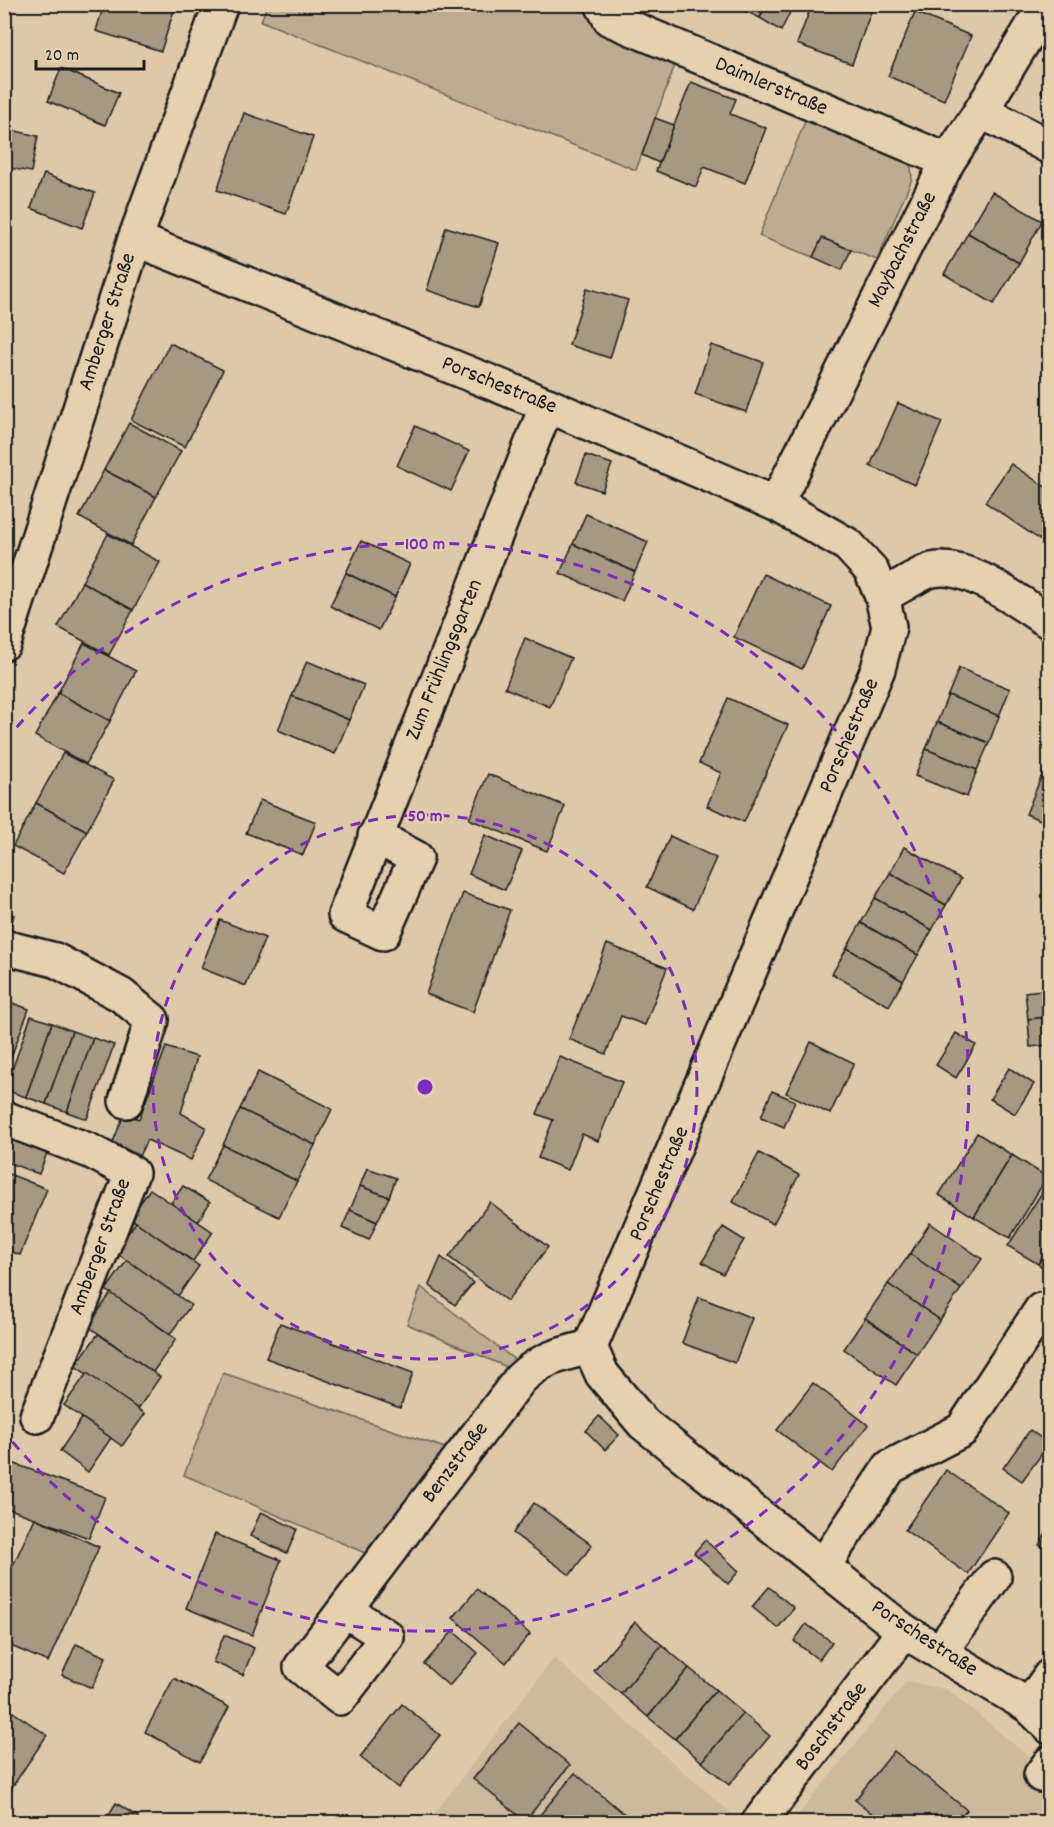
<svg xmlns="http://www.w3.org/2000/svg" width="1054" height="1827" font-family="Dekko,sans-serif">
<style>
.built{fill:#cdba9d}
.green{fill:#bdac92;stroke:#6c6457;stroke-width:1.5}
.building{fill:#a79882;stroke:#1c1c1c;stroke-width:1.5}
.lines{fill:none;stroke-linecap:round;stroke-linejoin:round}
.minor-casing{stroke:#1c1c1c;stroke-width:38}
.minor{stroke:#e5d0af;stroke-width:33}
.ring{fill:none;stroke:#7b2cbf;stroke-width:3;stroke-dasharray:10 8}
.labels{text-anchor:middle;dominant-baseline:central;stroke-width:4.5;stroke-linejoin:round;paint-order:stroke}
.street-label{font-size:22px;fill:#1c1c1c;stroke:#e5d0af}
.centre{fill:#7b2cbf;stroke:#e5d0af;stroke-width:3}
.ring-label{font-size:18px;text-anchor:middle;font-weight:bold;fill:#7b2cbf;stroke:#e5d0af;stroke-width:4.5;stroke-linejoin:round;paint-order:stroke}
</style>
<rect width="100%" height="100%" fill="#ddc9a9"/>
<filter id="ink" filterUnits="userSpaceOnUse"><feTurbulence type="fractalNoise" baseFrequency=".0167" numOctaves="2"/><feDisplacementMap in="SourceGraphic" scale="12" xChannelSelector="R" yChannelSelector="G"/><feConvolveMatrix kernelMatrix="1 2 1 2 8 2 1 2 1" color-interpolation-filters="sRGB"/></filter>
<g filter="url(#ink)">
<g class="built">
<polygon points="554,1658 741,1822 428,1822"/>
<polygon points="907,1681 948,1690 1049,1773 1049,1822 792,1822"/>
</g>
<g class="green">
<polygon points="267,5 592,5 679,54 636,170 261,21"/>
<polygon points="808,114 902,156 911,167 912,179 877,260 822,238 813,257 759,236"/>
<polygon points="421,1287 520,1364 516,1371 407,1324"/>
<polygon points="223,1373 448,1449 372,1556 184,1475"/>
</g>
<g class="building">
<polygon points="104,4 176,4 161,51 96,31"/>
<polygon points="730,4 767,4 760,18"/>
<polygon points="767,4 794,4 781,31 760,18"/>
<polygon points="812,4 859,4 872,9 852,64 797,44"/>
<polygon points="915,12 971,36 944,100 888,76"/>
<polygon points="61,68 119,93 105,125 48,101"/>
<polygon points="1050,76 1050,97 1041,92"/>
<polygon points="691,82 736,99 730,114 766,128 745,183 704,167 696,187 656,171"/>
<polygon points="244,113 313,137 286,214 217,190"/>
<polygon points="655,118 674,125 659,163 642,155"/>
<polygon points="7,129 38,136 31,172 4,167 4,139"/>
<polygon points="44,174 95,193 82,228 31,208"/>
<polygon points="992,192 1042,221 1019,263 968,233"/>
<polygon points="446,227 499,243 479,307 427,290"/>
<polygon points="968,233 1019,263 994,304 944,274"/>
<polygon points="822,238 851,250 842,270 813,257"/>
<polygon points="587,288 628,300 610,358 569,345"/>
<polygon points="170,343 223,370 185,447 131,420"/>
<polygon points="711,345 763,362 746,412 695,394"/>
<polygon points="898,403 942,422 915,485 870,466"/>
<polygon points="129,423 181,451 156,497 104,470"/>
<polygon points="415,426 469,451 451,491 397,466"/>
<polygon points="586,455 612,464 602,491 576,482"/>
<polygon points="1011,464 1050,490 1050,526 1040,540 985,502"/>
<polygon points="104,470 156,497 131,545 79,517"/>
<polygon points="586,514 648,542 635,572 573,544"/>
<polygon points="108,534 160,562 133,610 82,582"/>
<polygon points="361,541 410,564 395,597 346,573"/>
<polygon points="573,544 635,572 622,601 560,573"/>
<polygon points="346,573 395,597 379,630 330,606"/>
<polygon points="763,574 831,606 802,669 734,637"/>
<polygon points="82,582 133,610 109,655 58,627"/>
<polygon points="525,638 571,658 550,707 505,688"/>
<polygon points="84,643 136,671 110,721 58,693"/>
<polygon points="307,661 364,685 349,720 292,696"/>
<polygon points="959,668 1010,689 999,716 948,695"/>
<polygon points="58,693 110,721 86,764 35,736"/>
<polygon points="948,695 999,716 989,743 937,722"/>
<polygon points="292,696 349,720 335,754 278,730"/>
<polygon points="728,698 788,725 744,822 707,806 721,773 699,763"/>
<polygon points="937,722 989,743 977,770 926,749"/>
<polygon points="926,749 977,770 967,797 915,776"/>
<polygon points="63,753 114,780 87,831 36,803"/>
<polygon points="1044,770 1050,772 1050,824 1026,814"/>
<polygon points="488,774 565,806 547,851 469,819"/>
<polygon points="260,800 316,822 303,855 246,833"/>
<polygon points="36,803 87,831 64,873 13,846"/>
<polygon points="485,835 522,851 505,890 469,874"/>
<polygon points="670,836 716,858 693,909 647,887"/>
<polygon points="904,847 961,879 946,905 890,873"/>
<polygon points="890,873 946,905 932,930 875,898"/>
<polygon points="463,893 510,910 473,1012 426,994"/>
<polygon points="875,898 932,930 918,955 861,923"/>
<polygon points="4,912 14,915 10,928 4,926"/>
<polygon points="220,920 265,938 246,986 201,968"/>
<polygon points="861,923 918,955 903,981 847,948"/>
<polygon points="607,944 667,968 645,1025 621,1016 606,1054 569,1039"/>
<polygon points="847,948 903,981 889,1006 832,974"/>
<polygon points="1050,989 1050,1017 1028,1019 1025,992"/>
<polygon points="4,1000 29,1009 4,1076"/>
<polygon points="31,1016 52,1023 26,1097 5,1090"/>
<polygon points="1050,1017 1050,1045 1030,1047 1028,1019"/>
<polygon points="52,1023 72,1031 46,1104 26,1097"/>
<polygon points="72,1031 93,1038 67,1112 46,1104"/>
<polygon points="956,1033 976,1045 956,1078 936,1065"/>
<polygon points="93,1038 114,1045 87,1119 67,1112"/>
<polygon points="811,1042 854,1063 830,1114 786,1093"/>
<polygon points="166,1047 197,1057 181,1113 206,1127 191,1160 147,1140 139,1156 113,1142 124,1114 139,1119"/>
<polygon points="560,1057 622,1082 598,1141 582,1134 568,1170 538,1158 553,1120 537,1114"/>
<polygon points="1009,1068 1034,1084 1015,1114 990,1099"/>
<polygon points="258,1072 332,1109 315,1145 240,1109"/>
<polygon points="772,1091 795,1101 784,1127 761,1117"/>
<polygon points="240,1109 315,1145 297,1181 223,1145"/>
<polygon points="977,1133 1012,1155 974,1217 939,1195"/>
<polygon points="11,1140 47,1153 39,1174 4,1161"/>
<polygon points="223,1145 297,1181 279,1217 205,1180"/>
<polygon points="759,1153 799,1175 773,1224 733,1202"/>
<polygon points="1012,1155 1047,1177 1010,1238 974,1217"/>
<polygon points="367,1168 396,1178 389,1197 360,1186"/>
<polygon points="4,1172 47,1189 20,1255 4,1249"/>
<polygon points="183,1186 210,1202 198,1222 171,1203"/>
<polygon points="360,1186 389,1197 377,1222 350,1210"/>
<polygon points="1046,1186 1050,1188 1050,1245 1038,1264 1008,1246"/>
<polygon points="150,1189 213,1232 193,1261 130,1218"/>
<polygon points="490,1202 548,1247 507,1301 449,1257"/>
<polygon points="350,1210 377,1222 369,1240 342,1228"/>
<polygon points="136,1222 199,1266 178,1296 115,1252"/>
<polygon points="930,1223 982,1259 961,1289 910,1254"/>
<polygon points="723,1227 744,1240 723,1274 702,1262"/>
<polygon points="1050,1245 1050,1272 1038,1264"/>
<polygon points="910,1254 961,1289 940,1320 888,1284"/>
<polygon points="441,1257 473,1283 455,1305 429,1285"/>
<polygon points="127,1260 191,1305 170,1334 106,1290"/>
<polygon points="888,1284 940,1320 917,1354 865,1318"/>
<polygon points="111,1293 176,1339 153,1372 88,1326"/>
<polygon points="699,1297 752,1318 735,1363 682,1343"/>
<polygon points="865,1318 917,1354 896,1385 844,1349"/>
<polygon points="280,1323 413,1373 400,1408 266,1358"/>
<polygon points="98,1334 160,1377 138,1409 75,1366"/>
<polygon points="87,1373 145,1414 122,1446 64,1405"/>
<polygon points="813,1383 868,1425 832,1472 777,1430"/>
<polygon points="599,1416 619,1435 605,1450 586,1431"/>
<polygon points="82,1418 111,1438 88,1472 60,1451"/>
<polygon points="1030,1430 1049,1444 1022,1481 1003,1468"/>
<polygon points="7,1461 105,1497 89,1538 4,1507 4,1469"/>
<polygon points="946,1470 1009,1513 968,1574 905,1530"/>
<polygon points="534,1503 592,1545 570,1575 513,1533"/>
<polygon points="261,1512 297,1529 287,1553 250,1536"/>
<polygon points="35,1518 99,1547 48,1662 4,1643 4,1585"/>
<polygon points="1050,1527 1050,1551 1039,1545"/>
<polygon points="215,1534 281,1560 252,1635 186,1608"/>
<polygon points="705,1540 739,1571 728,1584 694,1553"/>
<polygon points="769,1587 794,1608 778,1628 752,1607"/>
<polygon points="477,1589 530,1634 506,1663 453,1618"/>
<polygon points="635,1622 662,1645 621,1694 594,1671"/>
<polygon points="806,1624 832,1642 819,1660 794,1641"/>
<polygon points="453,1631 478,1653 449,1686 424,1664"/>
<polygon points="224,1635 254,1648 243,1675 213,1662"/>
<polygon points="76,1644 106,1657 92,1688 62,1675"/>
<polygon points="662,1645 689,1668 648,1717 621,1694"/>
<polygon points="689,1668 716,1690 675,1739 648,1717"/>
<polygon points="174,1678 229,1707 200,1762 145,1732"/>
<polygon points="716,1690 743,1713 702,1762 675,1739"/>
<polygon points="402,1704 440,1735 398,1788 360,1757"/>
<polygon points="4,1706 47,1735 4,1799"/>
<polygon points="743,1713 770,1736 729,1785 702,1762"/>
<polygon points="519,1723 570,1765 525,1821 473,1779"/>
<polygon points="894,1751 967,1810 957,1822 883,1822 855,1800"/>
<polygon points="575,1773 634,1822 534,1822"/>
<polygon points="116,1803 138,1817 135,1822 104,1822"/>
</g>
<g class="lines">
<g class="minor-casing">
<g id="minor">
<polyline points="602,4 610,19 948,161"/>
<polyline points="981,111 1050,147"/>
<polyline points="135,239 547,405 776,504 848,545 871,570 882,596 889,627 878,669 590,1347 602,1374 643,1423 904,1631 1029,1706 1050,1727"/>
<polyline points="776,504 948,161 981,111 1046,4"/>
<path d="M882,596c13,-6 38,-23 50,-26 37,-8 87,33 118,52"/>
<polyline points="4,643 135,239 221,4"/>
<polyline points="375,836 416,858 383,933 345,915 547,405"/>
<polyline points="4,947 55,960 121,995 152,1020 126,1101"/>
<polyline points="4,1118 90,1151 132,1173 37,1416"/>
<polyline points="823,1566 890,1467 962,1430 1041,1310"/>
<path d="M345,1610l42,27 -47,61 -39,-31 219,-288c22,-21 42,-25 70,-32"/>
<polyline points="940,1652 994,1577"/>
<polyline points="1029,1706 1050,1676"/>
<polyline points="1041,1775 1050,1763"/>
<polyline points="759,1822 904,1631"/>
</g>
</g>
<use href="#minor" class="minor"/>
</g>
</g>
<g class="ring">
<circle cx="425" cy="1087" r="272"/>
<path d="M5 741A544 544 0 1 1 5 1433"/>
</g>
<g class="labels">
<g class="street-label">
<text transform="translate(771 87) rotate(23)">Daimlerstraße</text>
<text transform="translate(903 250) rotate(-63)">Maybachstraße</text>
<text transform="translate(108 322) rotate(-72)">Amberger Straße</text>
<text transform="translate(499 386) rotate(22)">Porschestraße</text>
<text transform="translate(445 660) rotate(-68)">Zum Frühlingsgarten</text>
<text transform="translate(850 736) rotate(-67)">Porschestraße</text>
<text transform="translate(660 1184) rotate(-67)">Porschestraße</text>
<text transform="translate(101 1247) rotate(-70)">Amberger Straße</text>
<text transform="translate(456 1463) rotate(-53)">Benzstraße</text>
<text transform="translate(924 1639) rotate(33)">Porschestraße</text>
<text transform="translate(832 1727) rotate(-53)">Boschstraße</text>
</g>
</g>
<circle cx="425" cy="1087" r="9" class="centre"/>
<g class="ring-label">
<text x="425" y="549">100 m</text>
<text x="425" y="821">50 m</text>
</g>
<rect width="1054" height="1827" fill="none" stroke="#e5d0af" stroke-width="24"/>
<rect x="12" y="12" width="1030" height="1803" fill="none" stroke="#1c1c1c" stroke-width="2" filter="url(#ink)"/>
<path d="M36 60v9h108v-9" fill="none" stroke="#1c1c1c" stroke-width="3"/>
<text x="45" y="60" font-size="18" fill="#1c1c1c" stroke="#e5d0af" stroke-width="4.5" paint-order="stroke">20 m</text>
</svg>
